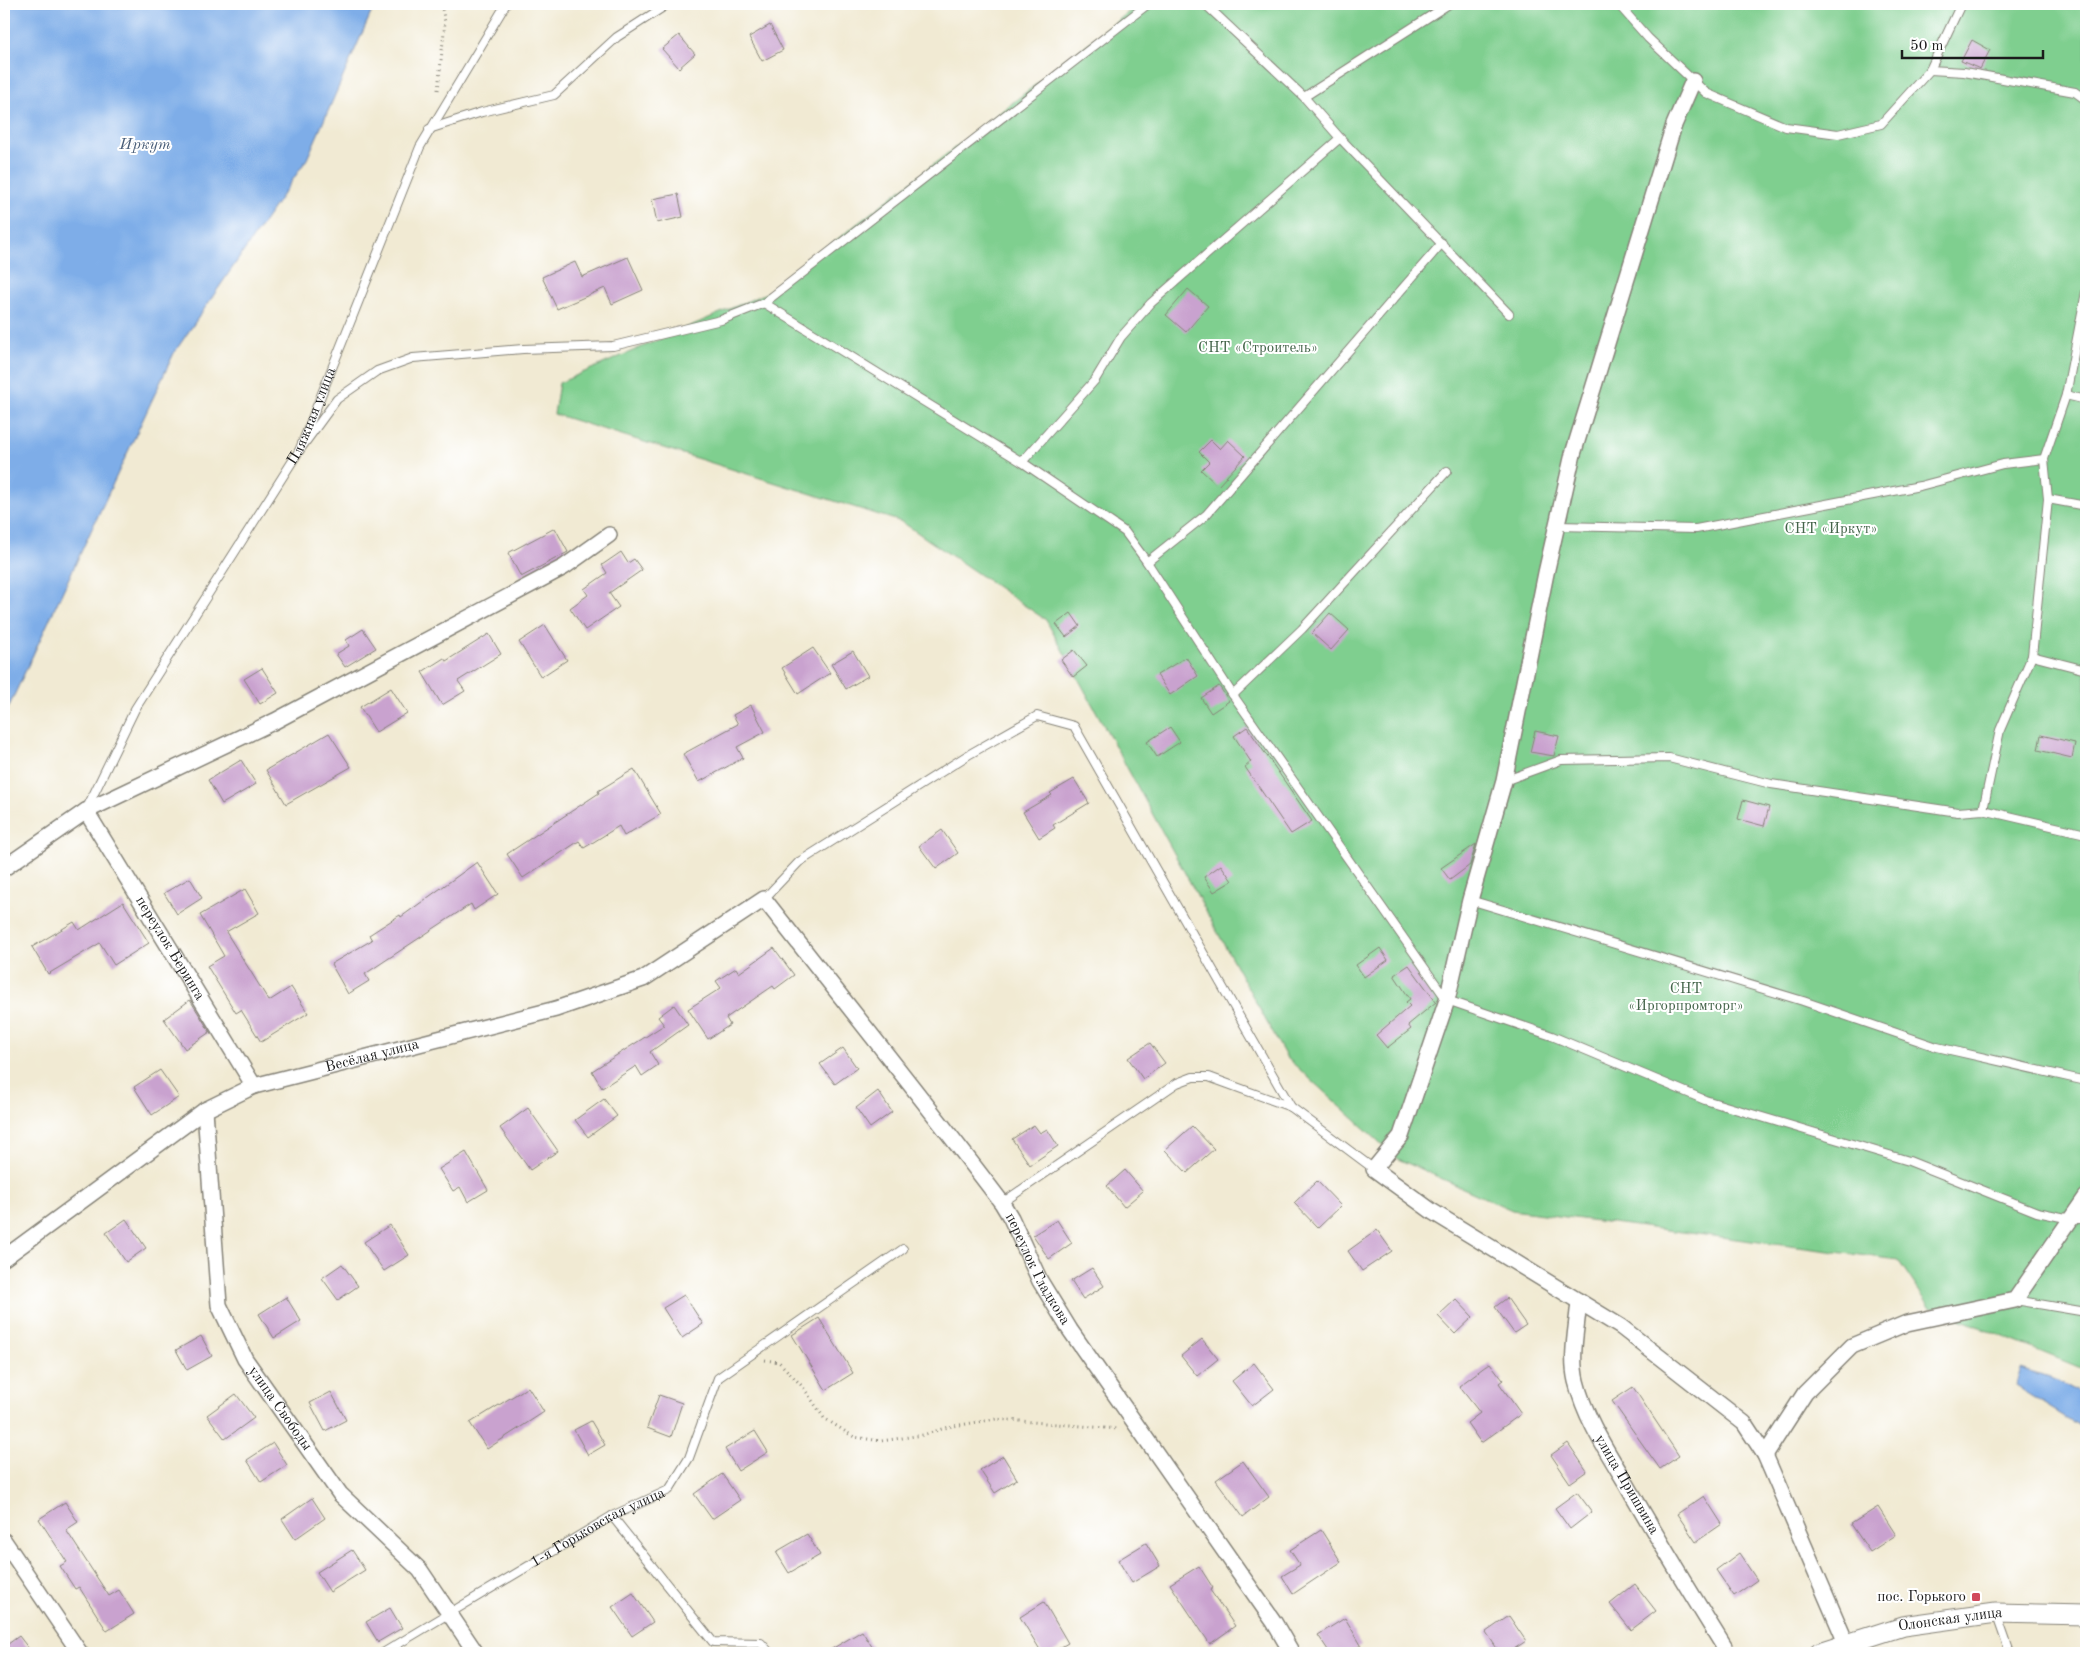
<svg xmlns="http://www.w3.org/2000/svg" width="2090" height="1657" font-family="'Old Standard TT',serif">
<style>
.green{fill:#7fcf8f;stroke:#4e7656}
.water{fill:#7eade8;stroke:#4d6482}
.building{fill:#c9a2cf}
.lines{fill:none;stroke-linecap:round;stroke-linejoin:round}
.service-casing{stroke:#868378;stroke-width:10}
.minor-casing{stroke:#868378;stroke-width:18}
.tertiary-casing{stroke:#868378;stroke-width:21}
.path{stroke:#868378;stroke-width:3;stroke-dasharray:1 4;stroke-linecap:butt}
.service{stroke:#fff;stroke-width:8}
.minor{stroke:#fff;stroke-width:15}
.tertiary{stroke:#fff;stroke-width:19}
.poi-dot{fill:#d1495b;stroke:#fff;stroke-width:2}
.labels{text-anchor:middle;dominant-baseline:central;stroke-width:4;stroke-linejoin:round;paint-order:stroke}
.park-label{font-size:15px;fill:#44644a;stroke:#fff}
.street-label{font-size:15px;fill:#1c1c1c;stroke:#fff}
.poi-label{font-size:15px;fill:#1c1c1c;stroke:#fff;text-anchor:end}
.water-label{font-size:16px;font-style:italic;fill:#485d78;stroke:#fff}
</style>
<rect width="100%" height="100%" fill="#fff"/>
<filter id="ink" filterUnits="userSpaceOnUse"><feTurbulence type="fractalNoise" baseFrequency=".02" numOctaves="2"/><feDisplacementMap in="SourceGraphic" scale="10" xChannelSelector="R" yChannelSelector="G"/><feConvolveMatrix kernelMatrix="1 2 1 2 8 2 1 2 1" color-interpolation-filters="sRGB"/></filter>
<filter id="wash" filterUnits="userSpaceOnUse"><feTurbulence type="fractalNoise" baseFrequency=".0096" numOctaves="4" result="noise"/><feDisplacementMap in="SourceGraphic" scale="20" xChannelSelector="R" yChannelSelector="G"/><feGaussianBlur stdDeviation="1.12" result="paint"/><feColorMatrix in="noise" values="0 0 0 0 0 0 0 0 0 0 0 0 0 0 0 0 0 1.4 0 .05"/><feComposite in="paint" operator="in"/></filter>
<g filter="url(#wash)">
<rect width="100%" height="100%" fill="#f1ead3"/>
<polygon class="green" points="1139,4 2086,4 2086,1370 1930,1307 1898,1260 1512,1210 1398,1159 1286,1057 1046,620 902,522 554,414 559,383 771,291"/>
<g class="water">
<polygon points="4,4 375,4 307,159 174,353 4,717"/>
<polygon points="2021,1369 2058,1381 2086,1396 2086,1430 2015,1386"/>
</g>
<g id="blocks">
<g class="building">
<polygon points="770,25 783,50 762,61 749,37"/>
<polygon points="679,35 695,54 679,68 662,49"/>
<polygon points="1972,40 1990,50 1980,69 1961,61"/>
<polygon points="678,194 683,217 657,223 652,199"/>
<polygon points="628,257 643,290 612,304 605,288 557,309 542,277 575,262 582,277"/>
<polygon points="1188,289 1208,306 1186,332 1166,315"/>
<polygon points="1211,440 1220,449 1228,440 1245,456 1218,486 1201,470 1209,462 1199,452"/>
<polygon points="555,528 568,552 521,577 508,553"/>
<polygon points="621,552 628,563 634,559 642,570 609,593 619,607 585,630 570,608 588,595 584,589 607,573 602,565"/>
<polygon points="1071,613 1080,626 1066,637 1056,624"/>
<polygon points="1330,613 1349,630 1331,650 1312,633"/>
<polygon points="545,625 567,660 541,677 519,642"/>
<polygon points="363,629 376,648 345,667 336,654 349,646 346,640"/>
<polygon points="489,634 501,654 458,681 465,691 442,705 422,672 444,658 446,661"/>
<polygon points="813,648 830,673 798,694 782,668"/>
<polygon points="1074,650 1087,666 1073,677 1061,660"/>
<polygon points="853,651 868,676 846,689 831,664"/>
<polygon points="1186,657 1198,676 1170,695 1157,675"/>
<polygon points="262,668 278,693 260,704 244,679"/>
<polygon points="1219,686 1229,701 1211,713 1201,698"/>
<polygon points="391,688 407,713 376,732 360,707"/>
<polygon points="751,705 765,732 737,747 743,758 699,782 683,754 738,724 733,715"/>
<polygon points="1170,727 1180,742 1157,757 1147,742"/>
<polygon points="1247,727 1312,821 1291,834 1245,767 1251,762 1234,736"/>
<polygon points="1535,731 1559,736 1554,756 1530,752"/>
<polygon points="329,733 351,767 286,804 266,770"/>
<polygon points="2041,735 2075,743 2072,758 2038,750"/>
<polygon points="241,760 256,784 222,804 208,780"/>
<polygon points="634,769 661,814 624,836 619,826 584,848 579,841 523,878 507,854 599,793 598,791"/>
<polygon points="1074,779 1089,803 1053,825 1055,828 1039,838 1023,812 1052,795 1050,793"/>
<polygon points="1743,800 1769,807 1764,826 1738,819"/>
<polygon points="942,830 958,853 936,869 919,846"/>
<polygon points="1476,844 1470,865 1450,880 1441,868"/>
<polygon points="477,862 498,894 474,910 471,904 439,925 365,974 369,981 348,994 331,964 372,940 369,935 400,915 401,917"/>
<polygon points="1221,865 1232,881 1214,892 1204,877"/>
<polygon points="190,878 202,898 177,914 164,893"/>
<polygon points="245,889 259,913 226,932 269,1001 291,987 308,1013 261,1042 241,1010 236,1013 207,966 224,956 200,915"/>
<polygon points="123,902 149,943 114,965 100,943 48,974 32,947 74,922 79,930"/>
<polygon points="774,948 794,975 775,989 773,986 726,1018 730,1025 708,1039 688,1009 721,988 716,981 736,968 739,973"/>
<polygon points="1380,948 1388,960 1364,977 1356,965"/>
<polygon points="1409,965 1436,1002 1408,1025 1411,1029 1387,1048 1376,1035 1410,1006 1406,1002 1410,999 1394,975"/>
<polygon points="190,1000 210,1032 185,1049 164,1019"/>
<polygon points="674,1005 688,1025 650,1052 658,1065 642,1076 636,1066 602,1088 592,1071 664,1025 658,1017"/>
<polygon points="1150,1043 1165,1063 1143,1079 1128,1058"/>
<polygon points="843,1048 857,1068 835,1084 820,1064"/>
<polygon points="160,1070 179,1097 152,1115 134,1087"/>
<polygon points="878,1091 892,1112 870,1128 856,1108"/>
<polygon points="604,1099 617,1116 588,1137 575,1120"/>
<polygon points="528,1108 558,1151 530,1170 500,1128"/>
<polygon points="1034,1125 1040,1133 1047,1129 1058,1146 1030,1165 1012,1139"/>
<polygon points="1192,1126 1214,1149 1187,1173 1165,1150"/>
<polygon points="466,1152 488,1190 468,1202 460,1187 453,1191 439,1169"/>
<polygon points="1125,1170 1143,1191 1124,1207 1107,1186"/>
<polygon points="1317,1181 1341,1206 1318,1228 1294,1203"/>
<polygon points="126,1219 146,1248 126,1262 106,1233"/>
<polygon points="1057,1220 1072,1243 1049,1259 1033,1235"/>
<polygon points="390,1225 409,1255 384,1271 364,1242"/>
<polygon points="1377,1230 1392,1251 1362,1271 1348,1251"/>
<polygon points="342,1264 358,1286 338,1300 322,1278"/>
<polygon points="1092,1268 1104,1286 1083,1299 1071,1281"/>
<polygon points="684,1295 703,1324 682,1338 663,1308"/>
<polygon points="286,1297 301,1321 274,1338 259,1314"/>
<polygon points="1507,1298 1526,1325 1514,1333 1495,1307"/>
<polygon points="1456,1299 1473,1317 1455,1334 1438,1316"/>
<polygon points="819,1318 853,1373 826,1390 792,1335"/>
<polygon points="201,1336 212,1356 187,1370 176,1350"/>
<polygon points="1202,1339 1218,1359 1197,1376 1181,1356"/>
<polygon points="1254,1363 1274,1389 1252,1406 1232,1381"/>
<polygon points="1490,1363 1503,1380 1499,1383 1521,1414 1481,1443 1467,1423 1480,1413 1459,1386"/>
<polygon points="528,1387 544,1412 487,1449 470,1423"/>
<polygon points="1633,1387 1679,1456 1660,1469 1612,1401"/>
<polygon points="331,1392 346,1420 325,1431 310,1403"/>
<polygon points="236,1394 254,1418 225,1439 207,1415"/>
<polygon points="659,1395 682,1403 671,1437 647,1428"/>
<polygon points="591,1421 605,1445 588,1455 574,1430"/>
<polygon points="755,1431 768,1452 738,1471 725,1449"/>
<polygon points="273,1443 287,1465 261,1482 247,1460"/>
<polygon points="1568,1443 1587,1471 1570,1483 1551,1455"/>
<polygon points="1003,1456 1017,1479 995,1493 980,1470"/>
<polygon points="1243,1461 1269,1497 1243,1517 1216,1480"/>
<polygon points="722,1474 740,1500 712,1519 694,1494"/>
<polygon points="1577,1492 1592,1512 1570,1529 1555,1508"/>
<polygon points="1704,1496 1722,1524 1696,1542 1677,1514"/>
<polygon points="312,1498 325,1518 295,1539 282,1519"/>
<polygon points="65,1502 78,1522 66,1530 109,1596 119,1590 134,1614 107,1631 79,1587 75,1589 60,1566 67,1562 39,1519"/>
<polygon points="1878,1507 1896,1535 1870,1552 1851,1524"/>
<polygon points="1321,1530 1341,1562 1293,1594 1282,1576 1300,1565 1290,1550"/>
<polygon points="807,1534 820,1555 789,1573 776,1552"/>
<polygon points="1146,1543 1160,1566 1132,1583 1118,1560"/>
<polygon points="352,1550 365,1570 330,1592 317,1572"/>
<polygon points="1739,1553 1757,1580 1734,1596 1716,1570"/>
<polygon points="1199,1566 1213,1588 1210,1590 1235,1626 1210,1644 1170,1584"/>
<polygon points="1635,1584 1656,1611 1631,1630 1610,1604"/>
<polygon points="633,1593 653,1622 632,1636 612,1607"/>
<polygon points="1044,1602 1068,1643 1051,1653 1042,1653 1020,1617"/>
<polygon points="390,1608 402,1628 378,1642 366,1622"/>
<polygon points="1509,1616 1526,1641 1508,1653 1500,1653 1486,1632"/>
<polygon points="1345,1618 1361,1645 1348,1653 1330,1653 1318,1635"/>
<polygon points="862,1631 876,1653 825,1653"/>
<polygon points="19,1636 32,1653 4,1653 4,1647"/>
</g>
</g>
</g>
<g filter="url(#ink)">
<use href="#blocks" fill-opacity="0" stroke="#868378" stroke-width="1"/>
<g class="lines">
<g class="service-casing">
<g id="service">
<polyline points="1205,4 1304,97 1340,138 1509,314"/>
<polyline points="1618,4 1648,38 1706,93 1786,127 1838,134 1881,124 1930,70 1961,4"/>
<polyline points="1930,70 1964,72 2075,92 2086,100"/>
<polyline points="1304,97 1449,4"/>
<polyline points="429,129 482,112 554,95 617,37 668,4"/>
<polyline points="764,303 1022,462 1125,532 1147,562 1233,695 1447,1000 1552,1036 1705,1100 1909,1161 2037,1212 2071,1219 2086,1219"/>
<polyline points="2066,395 2086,400"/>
<polyline points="299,451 337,399 377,371 413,358 523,349 613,346 721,320 764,303 1148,4"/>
<polyline points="1022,462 1095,380 1121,337 1151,303 1340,138"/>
<polyline points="2048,499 2086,506"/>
<polyline points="1557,526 1696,529 1920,486 2003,464 2044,459"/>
<polyline points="1147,562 1206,515 1442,243"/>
<polyline points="2032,656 2086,670"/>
<polyline points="1233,695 1302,629 1447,471"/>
<polyline points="1504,781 1561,760 1669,758 1771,784 1958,812 1983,810 2086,834"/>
<path id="s1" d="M86,810l49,-101 164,-258 121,-304 86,-143"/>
<polyline points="1983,810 2000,730 2032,656 2048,499 2044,459 2066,395 2086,292"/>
<polyline points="764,899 799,862 968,755 1037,716 1074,726 1291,1107"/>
<polyline points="1470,900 1803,1001 1937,1047 2086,1081"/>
<polyline points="1002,1203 1177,1083 1193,1077 1209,1077 1291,1107 1374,1169"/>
<polyline points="2015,1300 2086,1312"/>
<polyline points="612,1516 713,1642 761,1643 770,1653"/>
<polyline points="1996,1613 2010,1653"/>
<path id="s2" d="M383,1653l229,-137 57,-26 20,-32 29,-80 185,-129"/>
</g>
</g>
<g class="minor-casing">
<g id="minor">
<polyline points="1693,81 1674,125 1573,454 1546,573 1504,781 1470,900 1447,1000 1401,1136 1374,1169 1433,1212 1621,1327 1744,1423 1765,1455 1847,1645"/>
<path id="s3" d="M86,811l168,275"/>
<polyline points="4,868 86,811 275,721 564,567 609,535"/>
<path id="s4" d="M205,1110l14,195 26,54 95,135 80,76 56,83"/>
<path id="s5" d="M4,1258l201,-148 49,-24 302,-77 87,-30 121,-80c79,101 160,201 238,304l9,15 29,63 30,49 204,292 18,31"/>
<path id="s6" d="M1579,1301c-2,26 -9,55 -3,80 9,37 31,70 50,102 33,58 67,114 102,170"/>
<polyline points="1765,1455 1805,1393 1852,1346 1907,1323 2015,1300 2086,1197"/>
<polyline points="4,1541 80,1653"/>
</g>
</g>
<g class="tertiary-casing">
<g id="tertiary">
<path id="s7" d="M1819,1653l84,-27 93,-13 90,2"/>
</g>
</g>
<g class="path">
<polyline points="438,90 445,22 441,4"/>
<polyline points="765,1360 779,1362 803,1387 824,1418 854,1437 881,1441 923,1435 948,1427 996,1419 1118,1429"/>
</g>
<use href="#service" class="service"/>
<use href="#minor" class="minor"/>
<use href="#tertiary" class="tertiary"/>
</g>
</g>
<rect class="poi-dot" x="1971" y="1592" width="10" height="10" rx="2.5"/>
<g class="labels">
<g class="park-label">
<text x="1258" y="348">СНТ «Строитель»</text>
<text x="1831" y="529">СНТ «Иркут»</text>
<text x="1686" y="989">СНТ<tspan x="1686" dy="17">«Иргорпромторг»</tspan></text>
</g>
<g class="street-label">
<text stroke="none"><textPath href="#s1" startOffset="455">Пляжная улица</textPath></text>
<text stroke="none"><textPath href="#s3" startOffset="161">переулок Беринга</textPath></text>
<text stroke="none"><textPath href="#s5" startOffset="426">Весёлая улица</textPath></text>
<text stroke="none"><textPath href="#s5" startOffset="1314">переулок Гладкова</textPath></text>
<text stroke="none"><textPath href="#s4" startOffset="316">улица Свободы</textPath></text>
<text stroke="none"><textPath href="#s6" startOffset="196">улица Пришвина</textPath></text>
<text stroke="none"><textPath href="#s2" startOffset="249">1-я Горьковская улица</textPath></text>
<text stroke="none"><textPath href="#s7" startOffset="136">Олонская улица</textPath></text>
</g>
<g class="poi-label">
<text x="1966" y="1597">пос. Горького</text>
</g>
<g class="water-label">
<text x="145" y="145">Иркут</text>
</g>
</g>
<rect width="2090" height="1657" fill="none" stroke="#fff" stroke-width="20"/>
<path d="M1902 50v8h141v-8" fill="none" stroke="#1c1c1c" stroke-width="2.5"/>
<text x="1910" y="50" font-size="15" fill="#1c1c1c" stroke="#ffffff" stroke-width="4" paint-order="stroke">50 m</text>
</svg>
